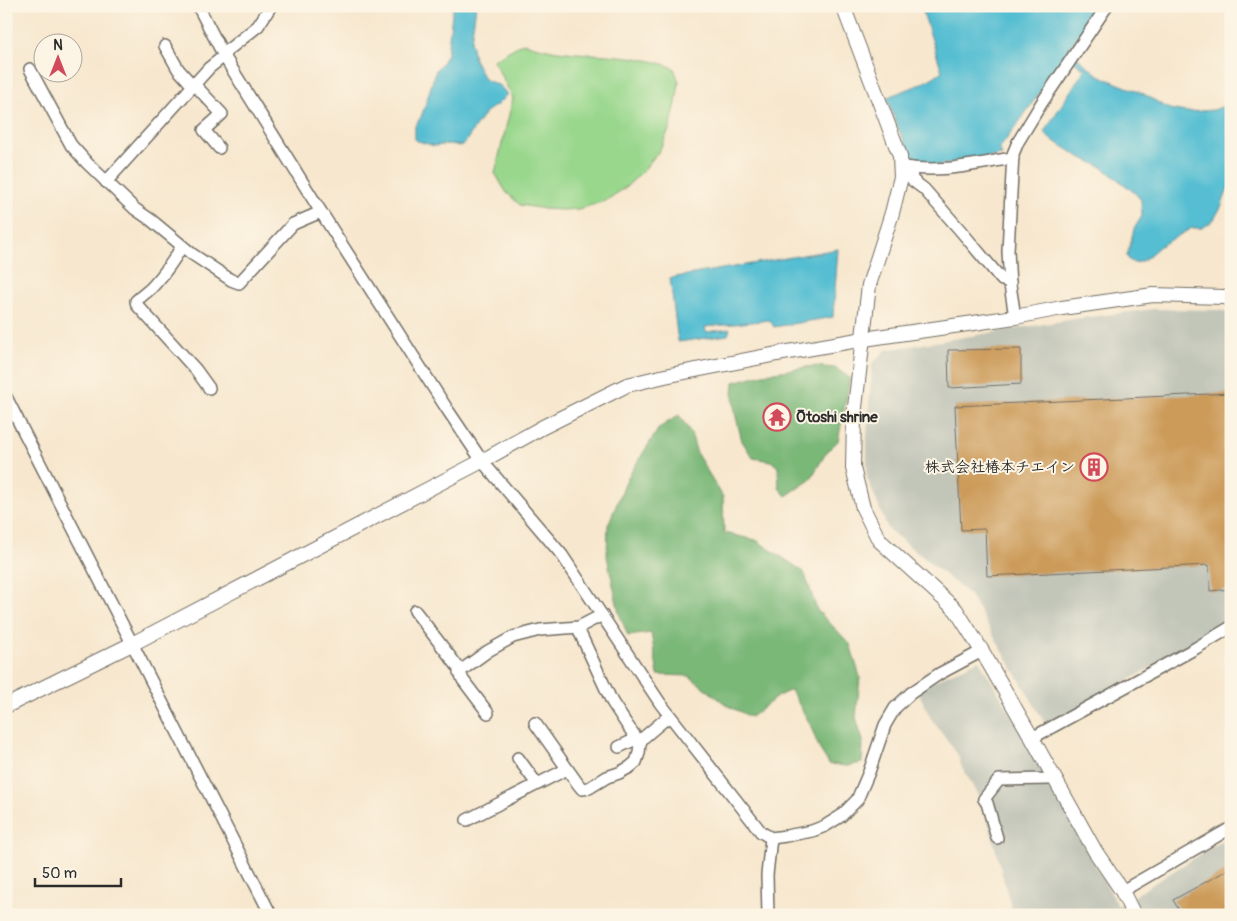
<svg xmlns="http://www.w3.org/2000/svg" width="1237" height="921" font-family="Pangolin,'Klee One',sans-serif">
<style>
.industrial{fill:#c2c6b9}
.green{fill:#98d78c;stroke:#62815c}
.forest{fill:#7ab878;stroke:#527252}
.water{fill:#55bed2;stroke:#40747e}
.building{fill:#cc9b5a}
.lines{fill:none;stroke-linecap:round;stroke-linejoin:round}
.minor-casing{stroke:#726d64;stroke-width:14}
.tertiary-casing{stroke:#726d64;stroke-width:16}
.minor{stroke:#fff;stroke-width:11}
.tertiary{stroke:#fff;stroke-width:14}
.labels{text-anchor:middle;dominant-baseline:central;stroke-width:4;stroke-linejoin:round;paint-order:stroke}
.poi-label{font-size:15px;font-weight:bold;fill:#2b2b2b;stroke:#fcf5e5;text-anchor:start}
</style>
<rect width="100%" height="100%" fill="#fcf5e5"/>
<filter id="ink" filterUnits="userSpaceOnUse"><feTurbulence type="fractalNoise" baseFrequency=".02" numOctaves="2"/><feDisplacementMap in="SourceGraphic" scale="10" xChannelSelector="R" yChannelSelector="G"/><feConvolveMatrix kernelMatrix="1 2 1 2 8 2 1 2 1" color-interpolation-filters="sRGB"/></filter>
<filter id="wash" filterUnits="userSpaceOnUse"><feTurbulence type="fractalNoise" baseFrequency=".0096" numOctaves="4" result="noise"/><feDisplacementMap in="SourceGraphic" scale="20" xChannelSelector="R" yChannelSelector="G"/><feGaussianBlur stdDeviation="1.12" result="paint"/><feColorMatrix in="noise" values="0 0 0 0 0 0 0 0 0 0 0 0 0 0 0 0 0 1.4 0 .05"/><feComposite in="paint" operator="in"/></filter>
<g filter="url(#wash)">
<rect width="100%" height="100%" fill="#f7e7ce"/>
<g class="industrial">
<polygon points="1154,309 1217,310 1231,312 1231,622 1047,727 970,595 888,529 867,478 867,437 872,364 886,350 1081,318"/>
<polygon points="979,660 1026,739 1118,906 1231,835 1231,915 1013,915 983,802 962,768 958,755 930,717 917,689"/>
</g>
<path class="green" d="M523,43c11,3 23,6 34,8 38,5 80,2 117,17l5,14 -3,21 -6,25 -11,23 -16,20 -18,17 -20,13 -26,8 -17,1 -17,-1 -25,-4 -14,-13 -11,-19 18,-75 -20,-38z"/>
<g class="forest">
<polygon points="813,366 835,368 850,378 838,441 826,453 810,480 786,496 779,488 778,467 771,461 753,458 742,441 735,413 733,396 734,382 763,374"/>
<polygon points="679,415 691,433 697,454 723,497 724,533 756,540 804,572 817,610 850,644 860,677 856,717 863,741 862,763 847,766 829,764 819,748 810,724 791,690 778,696 751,717 728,706 689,676 658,675 651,633 628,636 619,613 607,556 608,525 628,477 659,428"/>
</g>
<g class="water">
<polygon points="453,6 476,6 471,41 474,59 484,79 500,86 507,94 498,104 486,112 475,127 465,143 460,146 449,144 434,146 415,140 415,126 421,117 426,103 436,70 442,63 447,54"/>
<path d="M921,6h169l-6,20 -16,24 29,24 12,6 35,14 25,15 17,3 28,-2 17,-7v78l-10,26 -8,14 -11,7h-10l-32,18 -15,13 -6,3 -5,1 -5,-3 -2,-4 7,-27 8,-13 -1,-16 -6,-7 -33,-26 -22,-10 -31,-19 -5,-6 41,-63 -19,-14 -49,70 -18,24 3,6c-19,3 -65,14 -82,9 -11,-4 -29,-54 -33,-66l1,-1c19,-8 38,-13 54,-26z"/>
<polygon points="838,249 833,317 774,327 770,320 705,327 706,332 730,329 728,335 678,342 670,278"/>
</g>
<g id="blocks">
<g class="building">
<polygon points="1021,349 1021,384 949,388 948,350"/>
<polygon points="1231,393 1231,589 1210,591 1209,565 987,576 985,529 961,530 955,406"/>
<polygon points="1231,868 1231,915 1182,915 1173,900"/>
</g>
</g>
</g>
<g filter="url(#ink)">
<use href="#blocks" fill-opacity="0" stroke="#726d64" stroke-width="1"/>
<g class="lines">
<g class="minor-casing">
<g id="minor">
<polyline points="198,6 224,56 321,212 447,409 482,461 562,555 660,703 761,832 771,838 786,836 812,831 825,826 841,816 857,800 869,772 885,725 895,708 911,693 939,674 982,651"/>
<polyline points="165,46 178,69 193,86"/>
<polyline points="223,54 258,26 271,6"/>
<polyline points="30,69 71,145 87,163 135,209 151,220 192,254 231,280 239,283 293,224 321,212"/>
<polyline points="194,84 222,114 204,130 219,148"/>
<path d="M904,167c39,6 71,-3 109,-9"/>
<polyline points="911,168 912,180 924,189 960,230 1002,280 1010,282"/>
<polyline points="106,182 209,68 224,56"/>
<path d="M182,246c-8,14 -17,27 -28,39 -5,6 -12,10 -18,16l1,4 59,65 13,18"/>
<polyline points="1015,317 1010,285 1008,251 1013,154 1018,142 1041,104 1107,6"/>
<polyline points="6,397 271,915"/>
<polyline points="415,611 458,667 463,680 488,713"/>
<polyline points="579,627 580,633 612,702 627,725 640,743"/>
<polyline points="459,672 488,651 513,637 540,630 579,627 602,615"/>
<polyline points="535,723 578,784 582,789 589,788 607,777 619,773 630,767 636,762 639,753 640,743 643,738 669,716"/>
<polyline points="1032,738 1196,648 1231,627"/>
<polyline points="619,747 636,739"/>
<polyline points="518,758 537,784"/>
<polyline points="467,820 567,769"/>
<polyline points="997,838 987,803 984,799 999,780 1049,779 1054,776"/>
<polyline points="1122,891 1231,828"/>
<polyline points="768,915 767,875 771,838"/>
</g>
</g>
<g class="tertiary-casing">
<g id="tertiary">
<polyline points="843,6 900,156 901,177 892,213 869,285 854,416 853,468 863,508 879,540 956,610 982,651 1032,738 1080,824 1095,851 1122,891 1134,915"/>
<polyline points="6,706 132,644 482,461 543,427 627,385 665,376 777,354 864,339 1015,317 1062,308 1153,295 1224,297 1231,299"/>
</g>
</g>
<use href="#minor" class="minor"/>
<use href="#tertiary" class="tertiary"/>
</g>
</g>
<defs>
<g id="temple-ring" transform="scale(1.4375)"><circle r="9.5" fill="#fcf5e5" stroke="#d1495b" stroke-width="1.5"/><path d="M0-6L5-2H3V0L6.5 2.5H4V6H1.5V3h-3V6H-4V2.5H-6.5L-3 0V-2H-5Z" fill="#d1495b"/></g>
<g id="building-ring" transform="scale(1.4375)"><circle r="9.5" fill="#fcf5e5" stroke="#d1495b" stroke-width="1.5"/><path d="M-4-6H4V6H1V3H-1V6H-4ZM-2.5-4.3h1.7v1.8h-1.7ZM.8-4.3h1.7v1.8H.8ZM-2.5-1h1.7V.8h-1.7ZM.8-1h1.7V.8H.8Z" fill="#d1495b"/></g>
</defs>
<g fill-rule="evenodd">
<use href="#temple-ring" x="777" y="417"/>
<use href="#building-ring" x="1094" y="467"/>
</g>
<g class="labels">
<g class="poi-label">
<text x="796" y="417">Ōtoshi shrine</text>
<text x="1075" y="467" text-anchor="end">株式会社椿本チエイン</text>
</g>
</g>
<rect width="1237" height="921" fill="none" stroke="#fcf5e5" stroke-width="25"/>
<g transform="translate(58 58)"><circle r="24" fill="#fcf5e5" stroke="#a8a49b"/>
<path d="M0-4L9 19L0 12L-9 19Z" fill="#d1495b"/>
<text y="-8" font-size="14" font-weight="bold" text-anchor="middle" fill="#2b2b2b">N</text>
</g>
<path d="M35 878v8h86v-8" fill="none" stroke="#2b2b2b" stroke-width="2.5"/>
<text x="42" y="878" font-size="15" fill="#2b2b2b" stroke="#fcf5e5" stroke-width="4" paint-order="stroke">50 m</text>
</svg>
